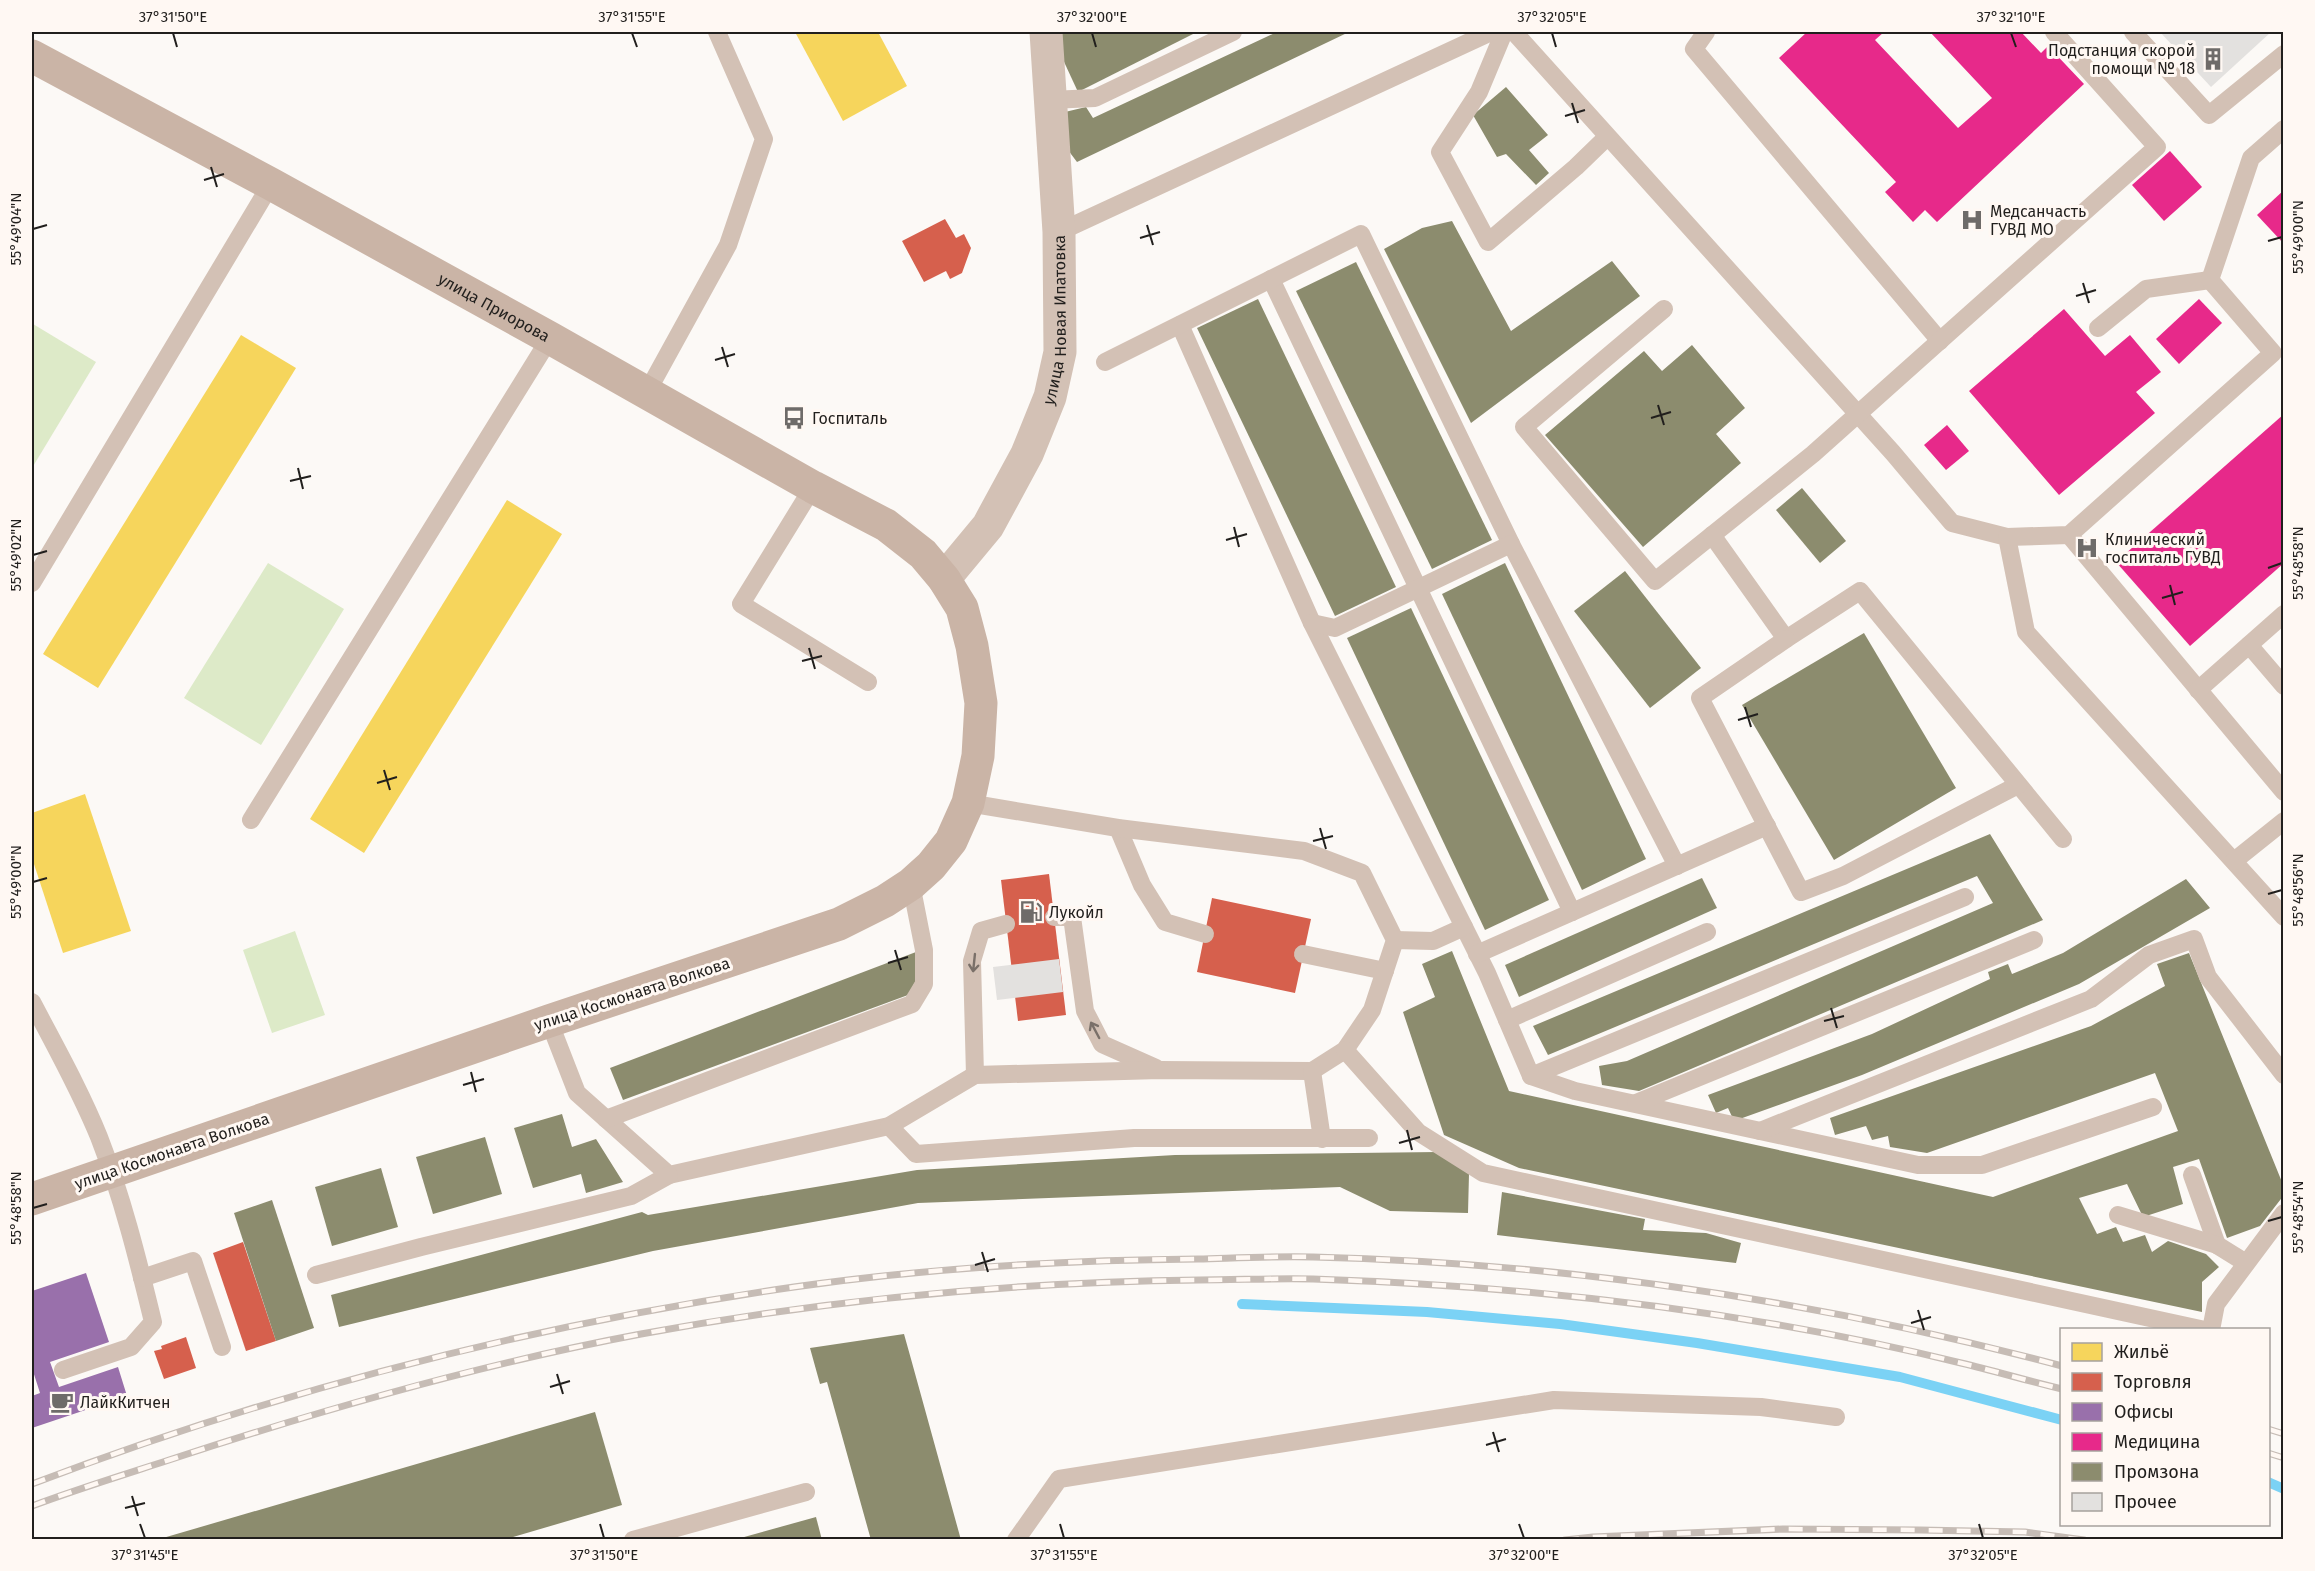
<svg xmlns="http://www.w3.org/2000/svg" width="2315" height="1571" font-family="'Fira Sans',sans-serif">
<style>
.green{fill:#ddeac8}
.homes{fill:#f6d55c}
.shops{fill:#d6604d}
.offices{fill:#9970ab}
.health{fill:#e7298a}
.industry{fill:#8c8c6e}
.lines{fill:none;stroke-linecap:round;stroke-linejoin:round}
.stream{stroke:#7bd2f5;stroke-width:10}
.building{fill:#e3e1df}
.lane{stroke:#d3c1b5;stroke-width:18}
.street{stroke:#d3c1b5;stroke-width:33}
.secondary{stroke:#cab4a6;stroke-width:33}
.rail-casing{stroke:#c6bcb5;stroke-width:7}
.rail{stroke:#fff8f3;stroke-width:4.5;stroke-dasharray:14;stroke-linecap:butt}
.oneway{stroke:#7a7069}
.ticks{fill:none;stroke:#211f1d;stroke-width:2}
.labels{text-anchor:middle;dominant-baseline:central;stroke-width:6;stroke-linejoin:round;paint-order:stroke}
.poi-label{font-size:16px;fill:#211f1d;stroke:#fff8f3;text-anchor:start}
.street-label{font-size:16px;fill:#211f1d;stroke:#fff8f3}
.neatline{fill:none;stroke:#211f1d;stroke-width:2}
.ticks-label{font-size:15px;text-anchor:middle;fill:#211f1d}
</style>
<rect width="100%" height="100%" fill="#fcf9f6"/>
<g class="green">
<polygon points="33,324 96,362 32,468 32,327"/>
<polygon points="268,563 344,609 261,745 184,698"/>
<polygon points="295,931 325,1015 272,1033 243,950"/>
</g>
<g class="homes">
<polygon points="795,32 878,32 907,86 843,121"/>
<polygon points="241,335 296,368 98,688 43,654"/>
<polygon points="507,500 562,534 364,853 310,819"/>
<polygon points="85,794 131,931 63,953 32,858 32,813"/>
</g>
<g class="shops">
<polygon points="945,219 956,238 964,234 971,248 962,273 950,279 946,271 924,282 902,241"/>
<polygon points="1049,874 1066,1015 1018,1021 1001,880"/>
<polygon points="1212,898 1311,919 1295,993 1197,972"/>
<polygon points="243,1242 276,1341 246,1351 213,1253"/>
<polygon points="186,1337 196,1368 164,1379 154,1351 162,1349 161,1346"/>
</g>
<polygon class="offices" points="86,1273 109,1342 50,1362 59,1387 118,1367 127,1396 32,1428 32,1396 40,1393 32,1368 32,1291"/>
<g class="health">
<polygon points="1807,32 1884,32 1875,40 1958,128 1992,98 1930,32 2021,32 2041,53 2048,46 2084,84 1937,222 1925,210 1913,222 1885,192 1896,182 1779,58"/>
<polygon points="2170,151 2202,187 2164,221 2132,185"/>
<polygon points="2284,190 2284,244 2257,215"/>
<polygon points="2199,299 2222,323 2179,364 2156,339"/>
<polygon points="2064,309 2105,356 2130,335 2161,372 2136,392 2155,413 2059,495 1969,391"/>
<polygon points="2284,414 2284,563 2190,646 2116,562"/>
<polygon points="1947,425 1969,451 1946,470 1924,445"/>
</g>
<g class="industry">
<polygon points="1059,32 1197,32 1078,92 1059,51"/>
<polygon points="1277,32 1349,32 1077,162 1068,150 1065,112 1086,107 1093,118"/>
<polygon points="1506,87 1548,135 1529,150 1549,173 1536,185 1506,154 1497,157 1473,115"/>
<polygon points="1452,221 1511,331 1612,261 1640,296 1471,423 1384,249 1422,228"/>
<polygon points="1356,262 1492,540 1432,569 1296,291"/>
<polygon points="1258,299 1396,587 1335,616 1197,328"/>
<polygon points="1692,345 1745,408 1716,434 1741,463 1643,547 1545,435 1644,351 1662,371"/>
<polygon points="1802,488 1846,541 1820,563 1776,510"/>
<polygon points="1505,563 1646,859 1582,890 1442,594"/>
<polygon points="1625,571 1701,668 1650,708 1574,611"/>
<polygon points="1411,608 1549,900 1485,930 1347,638"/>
<polygon points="1864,633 1956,788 1834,860 1742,705"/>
<polygon points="1990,834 2043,920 1639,1091 1602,1085 1599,1066 1627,1061 1993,903 1977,876 1548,1055 1533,1026"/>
<polygon points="1702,878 1717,908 1519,997 1505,965"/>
<polygon points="2186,879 2210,908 2079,984 1862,1075 1734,1121 1728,1108 1716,1113 1708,1095 1872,1034 1990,979 1988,972 2008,964 2012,974 2063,953"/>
<polygon points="1452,951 1509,1091 1993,1197 2178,1131 2155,1073 1927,1153 1890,1147 1888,1136 1872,1140 1866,1126 1835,1135 1830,1118 2091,1026 2165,986 2157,964 2189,953 2284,1187 2284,1195 2260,1226 2227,1238 2199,1159 2173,1167 2183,1204 2143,1217 2127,1184 2079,1198 2097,1234 2116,1227 2123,1242 2145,1235 2152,1252 2168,1241 2206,1254 2219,1267 2202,1282 2202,1312 1519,1168 1444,1135 1403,1012 1435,997 1422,964"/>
<polygon points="916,952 918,977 908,995 623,1100 610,1068"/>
<polygon points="562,1114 572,1147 596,1139 623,1182 586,1193 581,1174 533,1188 514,1128"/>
<polygon points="485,1137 502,1194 433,1214 416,1157"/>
<polygon points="1438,1152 1469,1174 1468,1213 1390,1211 1340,1187 918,1203 653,1251 339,1327 331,1295 642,1212 648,1215 917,1170 1175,1155"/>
<polygon points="381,1168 398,1227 332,1246 315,1187"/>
<polygon points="1502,1192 1645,1219 1643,1230 1706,1233 1741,1243 1736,1263 1497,1235"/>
<polygon points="272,1200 314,1328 276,1341 234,1213"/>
<polygon points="904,1334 911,1359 961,1540 871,1540 827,1382 820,1384 810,1348"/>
<polygon points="595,1412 622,1505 503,1540 156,1540"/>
<polygon points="816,1517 822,1540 737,1540 737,1539"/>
</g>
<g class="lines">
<g class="stream">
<polyline points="1242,1304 1427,1312 1560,1324 1697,1343 1900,1377 2062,1420"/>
<polyline points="2268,1482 2284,1489"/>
</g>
</g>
<g class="building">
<polygon points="2160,32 2271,32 2211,87"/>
<polygon points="1059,959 1063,992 997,1000 993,967"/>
</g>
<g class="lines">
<g class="lane">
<polyline points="1504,32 1479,92 1440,152 1488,242 1576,167 1607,137"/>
<polyline points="1514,32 1893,453 1952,523 2007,537 2026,632 2284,917"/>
<polyline points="1706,32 1694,49 1940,341"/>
<polyline points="2133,32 2209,115 2284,54"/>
<polyline points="1050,100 1095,98 1233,32"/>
<polyline points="1059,232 1491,32"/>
<polyline points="1271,279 1572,912"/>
<polyline points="1664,309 1524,427 1655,581 1813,454 2157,147 2054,32"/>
<polyline points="1180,325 1312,623 1487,973 1531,1076 1575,1091 1918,1165 1982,1165 2153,1107"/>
<polyline points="2098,328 2146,289 2210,280"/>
<polyline points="1105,362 1361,234 1511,544 1677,866"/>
<polyline points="646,394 728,245 764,139 717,32"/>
<polyline points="813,487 741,604 868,682"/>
<polyline points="1712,535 1786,639 1860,591 2063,839"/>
<polyline points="2069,535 2284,792"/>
<polyline points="2007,537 2069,535 2273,353 2210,280 2251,158 2284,129"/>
<polyline points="32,583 271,184"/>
<polyline points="1312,623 1335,628 1511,544"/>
<polyline points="1786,639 1700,698 1801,892 1843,876 2018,785"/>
<polyline points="2249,645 2284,686"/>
<polyline points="2198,690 2284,614"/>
<polyline points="251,820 550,338"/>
<polyline points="1118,828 1142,885 1165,922 1205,934"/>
<polyline points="2234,861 2284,821"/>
<polyline points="1054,917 1072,917 1085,1011 1102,1044 1156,1068"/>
<polyline points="1395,940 1433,941 1464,927"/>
<polyline points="1303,954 1385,971"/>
<polyline points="1477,954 1767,826"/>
<path d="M32,1002c23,44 48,88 67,135 23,59 39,123 54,185l-22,25 -68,23"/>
<polyline points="1507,1020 1707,932"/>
<polyline points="549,1021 577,1093 669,1175 889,1126 975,1075 1160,1070 1312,1071 1345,1050 1372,1010 1395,940 1362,873 1304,851 1118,828 968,803"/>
<polyline points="1345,1050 1418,1132 1483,1173 2205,1330"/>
<polyline points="1312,1071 1322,1139"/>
<polyline points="975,1075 972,961 981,931 1006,924"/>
<polyline points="1531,1076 1965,897"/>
<polyline points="1636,1103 2034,940"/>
<polyline points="606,1119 912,1004 924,984 924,950 911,884"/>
<polyline points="889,1126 916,1154 1134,1138 1369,1138"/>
<polyline points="1760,1131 2091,999 2149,955 2194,939 2208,977 2284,1075"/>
<polyline points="2192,1175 2217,1245"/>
<polyline points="2118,1215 2217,1245 2246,1263"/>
<polyline points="316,1275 421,1247 631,1196 669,1175"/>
<polyline points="142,1278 193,1261 222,1347"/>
<polyline points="2211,1330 2216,1304 2284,1213"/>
<polyline points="633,1540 806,1492"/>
<polyline points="1016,1540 1059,1479 1554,1400 1761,1407 1836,1417"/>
</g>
<path class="street" id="s1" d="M944,579l44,-53 39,-72 23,-57 10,-45 -1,-120 -13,-200"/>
<path class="secondary" id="s2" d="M32,56l239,128 279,154 263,149 73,38 37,29 21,25 18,29 10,38 9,57 -3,53 -10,47 -17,38 -20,25 -20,18 -26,17 -46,23 -290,97 -517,178"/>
<g class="rail-casing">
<g id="rail">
<polyline points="2268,1429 2284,1434"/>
<polyline points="2268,1453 2284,1458"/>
<path d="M32,1484c245,-93 503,-160 762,-197 134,-19 270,-27 404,-28 38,-1 77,-3 115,-2 252,6 505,44 749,109"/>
<path d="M32,1506c45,-17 91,-31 137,-46 155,-51 312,-96 472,-126 184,-34 371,-52 558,-54 38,0 76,-2 114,-1 217,7 437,32 648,84 34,8 67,18 101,26"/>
<polyline points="1565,1540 1593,1537 1783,1529 1920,1530 2025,1532 2084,1540"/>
</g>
</g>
<use href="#rail" class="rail"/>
</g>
<defs><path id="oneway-shaft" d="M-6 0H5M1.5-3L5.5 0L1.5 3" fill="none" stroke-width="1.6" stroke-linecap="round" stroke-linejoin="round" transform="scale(1.5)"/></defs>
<g class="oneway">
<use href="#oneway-shaft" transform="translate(974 963) rotate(96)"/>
<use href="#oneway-shaft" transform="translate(1095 1030) rotate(-118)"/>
</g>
<path class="ticks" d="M173,33l4,14M632,33l5,14M1092,33l4,14M1552,33l4,14M2011,33l5,14M1572,103l6,20M1565,116l20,-6M211,167l6,20M204,180l20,-6M1147,225l6,20M33,229l14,-4M1140,238l20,-6M2268,241l14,-4M2083,283l6,20M2076,296l20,-6M722,347l6,20M715,360l20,-6M1658,405l6,20M1651,418l20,-6M298,468l5,21M290,481l21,-5M1234,527l5,20M1226,540l21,-6M33,555l14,-4M2268,568l14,-5M2170,585l5,20M2162,598l21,-6M809,648l6,21M802,661l20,-5M1745,707l6,20M1738,720l20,-6M384,770l6,20M377,783l20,-6M1320,828l6,21M1313,841l20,-5M33,882l14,-4M2268,894l14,-4M895,950l6,20M888,963l20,-6M1831,1008l6,20M1824,1021l20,-5M471,1072l5,20M463,1085l21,-6M1407,1130l5,20M1399,1143l21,-6M33,1208l14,-4M2268,1221l14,-4M982,1252l6,20M975,1265l20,-6M1918,1310l6,20M1911,1323l20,-6M557,1374l6,20M550,1387l20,-6M1493,1432l6,20M1486,1445l20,-6M132,1496l6,20M125,1508l20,-5M140,1524l5,14M600,1524l4,14M1060,1524l4,14M1519,1524l5,14M1979,1524l4,14"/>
<defs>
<g id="building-bare" transform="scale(1.8)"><path d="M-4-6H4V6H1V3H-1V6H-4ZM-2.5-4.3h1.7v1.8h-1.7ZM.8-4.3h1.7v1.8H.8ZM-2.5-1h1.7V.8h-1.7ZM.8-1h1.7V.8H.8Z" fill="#6e6b69" stroke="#fff8f3" stroke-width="2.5" paint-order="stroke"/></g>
<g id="hospital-bare" transform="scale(1.8)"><path d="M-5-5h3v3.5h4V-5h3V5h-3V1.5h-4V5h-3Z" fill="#6e6b69" stroke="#fff8f3" stroke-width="2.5" paint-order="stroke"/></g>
<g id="bus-bare" transform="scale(1.8)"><path d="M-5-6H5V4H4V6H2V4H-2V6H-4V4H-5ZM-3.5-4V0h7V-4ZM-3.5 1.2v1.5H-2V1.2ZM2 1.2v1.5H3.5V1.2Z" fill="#6e6b69" stroke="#fff8f3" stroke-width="2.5" paint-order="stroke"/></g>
<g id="fuel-bare" transform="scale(1.8)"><path d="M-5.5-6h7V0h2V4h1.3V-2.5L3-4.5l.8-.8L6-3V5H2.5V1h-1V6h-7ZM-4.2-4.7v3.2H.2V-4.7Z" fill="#6e6b69" stroke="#fff8f3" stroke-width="2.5" paint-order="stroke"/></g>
<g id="cafe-bare" transform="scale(1.8)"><path d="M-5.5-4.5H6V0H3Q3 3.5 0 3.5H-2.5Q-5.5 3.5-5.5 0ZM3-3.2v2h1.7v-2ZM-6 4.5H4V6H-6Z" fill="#6e6b69" stroke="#fff8f3" stroke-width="2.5" paint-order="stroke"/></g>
</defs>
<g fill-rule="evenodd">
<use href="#building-bare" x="2213" y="59"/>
<use href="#hospital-bare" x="1972" y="220"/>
<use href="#bus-bare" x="794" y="418"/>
<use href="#hospital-bare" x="2087" y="548"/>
<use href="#fuel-bare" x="1031" y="912"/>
<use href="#cafe-bare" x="62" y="1402"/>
</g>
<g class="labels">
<g class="poi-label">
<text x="2195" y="50" text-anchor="end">Подстанция скорой<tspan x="2195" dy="18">помощи № 18</tspan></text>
<text x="1990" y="211">Медсанчасть<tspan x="1990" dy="18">ГУВД МО</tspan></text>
<text x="812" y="418">Госпиталь</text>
<text x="2105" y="539">Клинический<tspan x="2105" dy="18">госпиталь ГУВД</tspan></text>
<text x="1049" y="912">Лукойл</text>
<text x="80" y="1402">ЛайкКитчен</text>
</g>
<g class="street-label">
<text stroke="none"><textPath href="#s2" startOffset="526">улица Приорова</textPath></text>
<text stroke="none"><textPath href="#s1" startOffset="290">улица Новая Ипатовка</textPath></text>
<text transform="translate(632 994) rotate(-18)">улица Космонавта Волкова</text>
<text transform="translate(172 1151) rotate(-19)">улица Космонавта Волкова</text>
</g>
</g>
<rect width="2315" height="1571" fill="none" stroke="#fff8f3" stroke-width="66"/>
<rect x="2060" y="1328" width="210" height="198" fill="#fff8f3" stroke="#a6a19d" stroke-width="1.5"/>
<rect x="2072" y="1343" width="30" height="18" fill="#f6d55c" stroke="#a6a19d" stroke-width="1.5"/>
<text x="2114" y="1358" font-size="18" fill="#211f1d">Жильё</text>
<rect x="2072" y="1373" width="30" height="18" fill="#d6604d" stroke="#a6a19d" stroke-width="1.5"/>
<text x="2114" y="1388" font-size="18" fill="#211f1d">Торговля</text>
<rect x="2072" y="1403" width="30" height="18" fill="#9970ab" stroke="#a6a19d" stroke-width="1.5"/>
<text x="2114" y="1418" font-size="18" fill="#211f1d">Офисы</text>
<rect x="2072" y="1433" width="30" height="18" fill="#e7298a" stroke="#a6a19d" stroke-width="1.5"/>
<text x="2114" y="1448" font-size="18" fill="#211f1d">Медицина</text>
<rect x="2072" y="1463" width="30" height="18" fill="#8c8c6e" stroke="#a6a19d" stroke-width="1.5"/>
<text x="2114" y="1478" font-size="18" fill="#211f1d">Промзона</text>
<rect x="2072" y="1493" width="30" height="18" fill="#e3e1df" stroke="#a6a19d" stroke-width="1.5"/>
<text x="2114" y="1508" font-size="18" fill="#211f1d">Прочее</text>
<rect x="33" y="33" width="2249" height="1505" class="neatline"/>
<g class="ticks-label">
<text x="173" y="22">37°31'50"E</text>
<text x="632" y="22">37°31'55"E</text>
<text x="1092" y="22">37°32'00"E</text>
<text x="1552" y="22">37°32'05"E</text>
<text x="2011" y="22">37°32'10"E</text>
<text transform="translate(16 229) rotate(-90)" y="5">55°49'04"N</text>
<text transform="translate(2298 237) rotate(-90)" y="5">55°49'00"N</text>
<text transform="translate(16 555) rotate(-90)" y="5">55°49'02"N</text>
<text transform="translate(2298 563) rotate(-90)" y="5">55°48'58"N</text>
<text transform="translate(16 882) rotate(-90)" y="5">55°49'00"N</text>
<text transform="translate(2298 890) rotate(-90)" y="5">55°48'56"N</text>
<text transform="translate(16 1208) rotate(-90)" y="5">55°48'58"N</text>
<text transform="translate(2298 1217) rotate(-90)" y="5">55°48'54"N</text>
<text x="145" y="1560">37°31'45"E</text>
<text x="604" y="1560">37°31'50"E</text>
<text x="1064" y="1560">37°31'55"E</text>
<text x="1524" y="1560">37°32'00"E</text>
<text x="1983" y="1560">37°32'05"E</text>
</g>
</svg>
